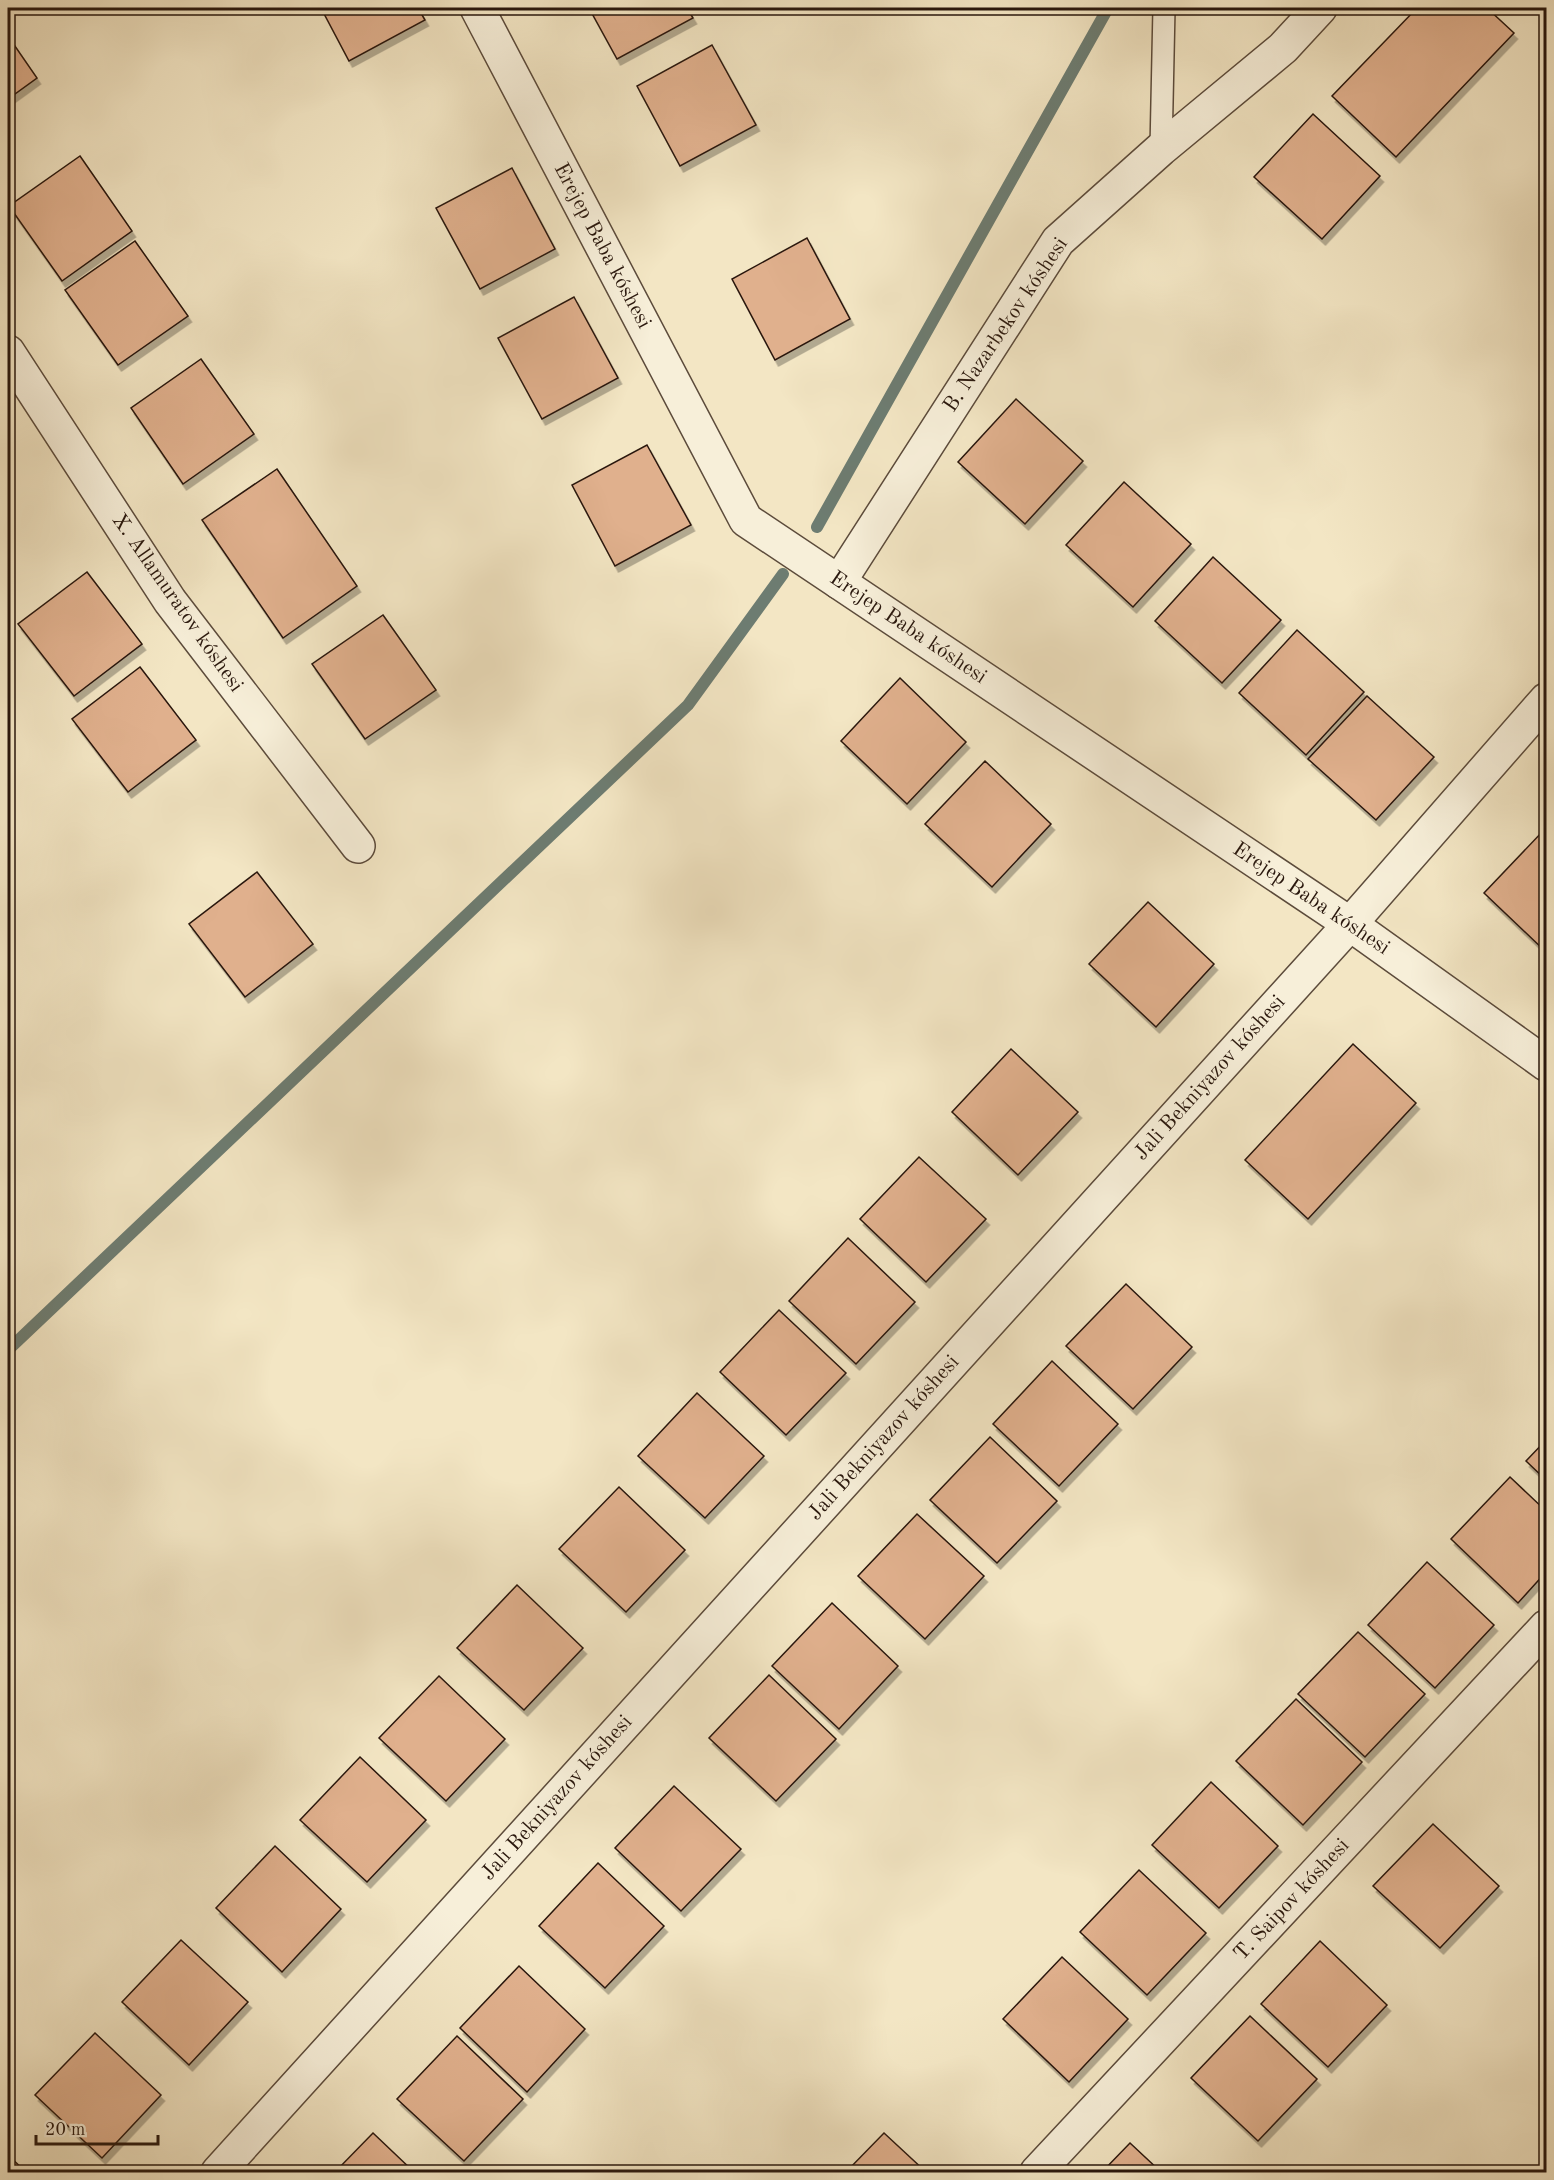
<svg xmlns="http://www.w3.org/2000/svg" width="1554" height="2180" font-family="'Old Standard TT',serif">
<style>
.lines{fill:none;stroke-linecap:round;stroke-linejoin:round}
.stream{stroke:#6d7c71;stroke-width:12}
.building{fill:#e0b08d;stroke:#29170d;stroke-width:1.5;filter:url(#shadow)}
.service-casing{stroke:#5c4b3b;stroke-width:24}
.minor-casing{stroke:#5c4b3b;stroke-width:36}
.service{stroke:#f7efd9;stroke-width:21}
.minor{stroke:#f7efd9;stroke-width:33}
.labels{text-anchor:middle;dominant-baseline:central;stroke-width:5;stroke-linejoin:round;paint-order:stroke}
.street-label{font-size:21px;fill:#29170d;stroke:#f7efd9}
</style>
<defs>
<filter id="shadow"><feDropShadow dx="3.5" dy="6" stdDeviation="0" flood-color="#0004"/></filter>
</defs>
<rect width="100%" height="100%" fill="#f3e6c4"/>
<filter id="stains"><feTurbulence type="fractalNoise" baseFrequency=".00333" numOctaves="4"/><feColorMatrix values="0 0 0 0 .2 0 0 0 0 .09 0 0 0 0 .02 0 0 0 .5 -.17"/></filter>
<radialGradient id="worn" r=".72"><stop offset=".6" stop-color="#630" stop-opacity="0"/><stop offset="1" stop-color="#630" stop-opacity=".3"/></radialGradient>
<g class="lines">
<g class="stream">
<polyline points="817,527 1108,8"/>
<polyline points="8,1350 688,705 783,574"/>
</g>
</g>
<g class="building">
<polygon points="321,8 418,8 425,20 349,61"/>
<polygon points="589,8 687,8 693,18 617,59"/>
<polygon points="1417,8 1487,8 1514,33 1396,157 1332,96"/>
<polygon points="8,36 37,78 8,99"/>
<polygon points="712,45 756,125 680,166 637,86"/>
<polygon points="1313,114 1380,176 1322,239 1254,177"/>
<polygon points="80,156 132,231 62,281 9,206"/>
<polygon points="512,168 555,249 480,289 436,208"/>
<polygon points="807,238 850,319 775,360 732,279"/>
<polygon points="135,241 188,316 118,365 65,290"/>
<polygon points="574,297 618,378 542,419 498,338"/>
<polygon points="201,359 254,434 183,484 131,408"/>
<polygon points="1016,399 1083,461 1025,524 958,462"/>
<polygon points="647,445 691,525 615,566 572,485"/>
<polygon points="277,469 357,586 283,638 202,520"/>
<polygon points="1124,482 1191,544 1133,607 1066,545"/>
<polygon points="1213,557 1281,620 1222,683 1155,621"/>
<polygon points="87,572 142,644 74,696 18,624"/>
<polygon points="383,615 436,690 365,739 312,664"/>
<polygon points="1297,630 1364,692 1306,755 1239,693"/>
<polygon points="140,667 196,740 128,792 72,719"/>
<polygon points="900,678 966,742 907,804 841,741"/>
<polygon points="1367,696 1434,757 1376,820 1308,759"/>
<polygon points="985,761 1051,824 992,887 925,824"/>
<polygon points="1543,831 1546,834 1546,952 1484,893"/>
<polygon points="257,872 313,944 245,997 189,924"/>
<polygon points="1148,902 1214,964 1156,1027 1089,964"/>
<polygon points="1353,1044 1416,1103 1308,1219 1245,1160"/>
<polygon points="1011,1049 1078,1112 1018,1175 952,1112"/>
<polygon points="919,1157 986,1219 926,1282 860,1219"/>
<polygon points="848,1238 915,1302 856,1364 789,1301"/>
<polygon points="1126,1284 1192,1347 1133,1409 1066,1346"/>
<polygon points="779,1310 846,1373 786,1435 720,1372"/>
<polygon points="1052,1361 1118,1424 1059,1486 993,1424"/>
<polygon points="697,1393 764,1456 705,1518 638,1456"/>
<polygon points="990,1437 1057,1501 997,1563 930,1500"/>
<polygon points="1546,1440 1546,1480 1526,1461"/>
<polygon points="1510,1477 1546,1511 1546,1572 1518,1603 1451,1539"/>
<polygon points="619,1487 685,1550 626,1612 559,1549"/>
<polygon points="917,1514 984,1576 925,1639 858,1576"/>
<polygon points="1427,1562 1494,1625 1435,1688 1368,1625"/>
<polygon points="517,1585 583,1648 524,1710 457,1648"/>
<polygon points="832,1603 898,1666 839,1729 772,1666"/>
<polygon points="1358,1632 1425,1694 1365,1757 1298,1694"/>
<polygon points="769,1675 836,1739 776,1801 709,1738"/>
<polygon points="439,1676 505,1739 446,1801 379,1738"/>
<polygon points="1296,1699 1362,1762 1303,1825 1236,1761"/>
<polygon points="360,1757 426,1820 367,1882 300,1820"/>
<polygon points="1211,1782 1278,1846 1219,1908 1152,1845"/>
<polygon points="674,1786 741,1849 681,1911 615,1848"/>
<polygon points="1433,1824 1499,1886 1440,1948 1373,1886"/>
<polygon points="275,1846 341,1909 282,1972 216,1908"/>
<polygon points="598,1863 664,1926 605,1988 539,1926"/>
<polygon points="1139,1870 1206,1933 1147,1995 1080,1932"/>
<polygon points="181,1940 248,2002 189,2065 122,2002"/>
<polygon points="1320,1941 1387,2005 1328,2067 1261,2004"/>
<polygon points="1062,1957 1128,2019 1069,2082 1003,2019"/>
<polygon points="519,1966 585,2029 527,2092 460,2028"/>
<polygon points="1250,2016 1317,2079 1258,2141 1191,2078"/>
<polygon points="95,2033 161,2095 102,2158 35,2095"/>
<polygon points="457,2036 523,2099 464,2161 397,2099"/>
<polygon points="373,2133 414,2172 335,2172"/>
<polygon points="884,2133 926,2172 846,2172"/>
<polygon points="1130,2143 1161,2172 1102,2172"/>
<polygon points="8,2155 26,2172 8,2172"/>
</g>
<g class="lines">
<g class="service-casing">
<polyline id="service" points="1161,149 1164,8"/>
</g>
<g class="minor-casing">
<g id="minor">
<polyline points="477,8 746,520 1350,924 1546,1064"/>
<polyline points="8,352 170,601 358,846"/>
<polyline points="839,582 1058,241 1161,149 1283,48 1320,8"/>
<polyline points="218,2172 1350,924 1546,700"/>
<polyline points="1037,2172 1546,1627"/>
</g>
</g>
<use href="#service" class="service"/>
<use href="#minor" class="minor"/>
</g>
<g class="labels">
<g class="street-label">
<text transform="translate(602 246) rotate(62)">Erejep Baba kóshesi</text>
<text transform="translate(1006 325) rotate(-56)">B. Nazarbekov kóshesi</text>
<text transform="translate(177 603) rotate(55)">X. Allamuratov kóshesi</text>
<text transform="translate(908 628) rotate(34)">Erejep Baba kóshesi</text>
<text transform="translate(1311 899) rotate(34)">Erejep Baba kóshesi</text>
<text transform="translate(1210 1078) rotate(-48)">Jali Bekniyazov kóshesi</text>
<text transform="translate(884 1438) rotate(-48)">Jali Bekniyazov kóshesi</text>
<text transform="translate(557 1798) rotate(-48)">Jali Bekniyazov kóshesi</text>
<text transform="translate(1292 1900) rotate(-47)">T. Saipov kóshesi</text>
</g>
</g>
<rect width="1554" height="2180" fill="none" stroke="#f3e6c4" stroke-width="30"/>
<rect x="9" y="9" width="1536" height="2162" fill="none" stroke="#29170d" stroke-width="3"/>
<rect x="15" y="15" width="1524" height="2150" fill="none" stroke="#29170d" stroke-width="1.5"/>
<path d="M36 2135v9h122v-9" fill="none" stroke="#29170d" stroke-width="3"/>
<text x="45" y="2135" font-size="18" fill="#29170d" stroke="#f7efd9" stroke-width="4.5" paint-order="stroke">20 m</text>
<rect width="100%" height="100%" filter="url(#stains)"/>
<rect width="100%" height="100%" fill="url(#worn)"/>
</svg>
